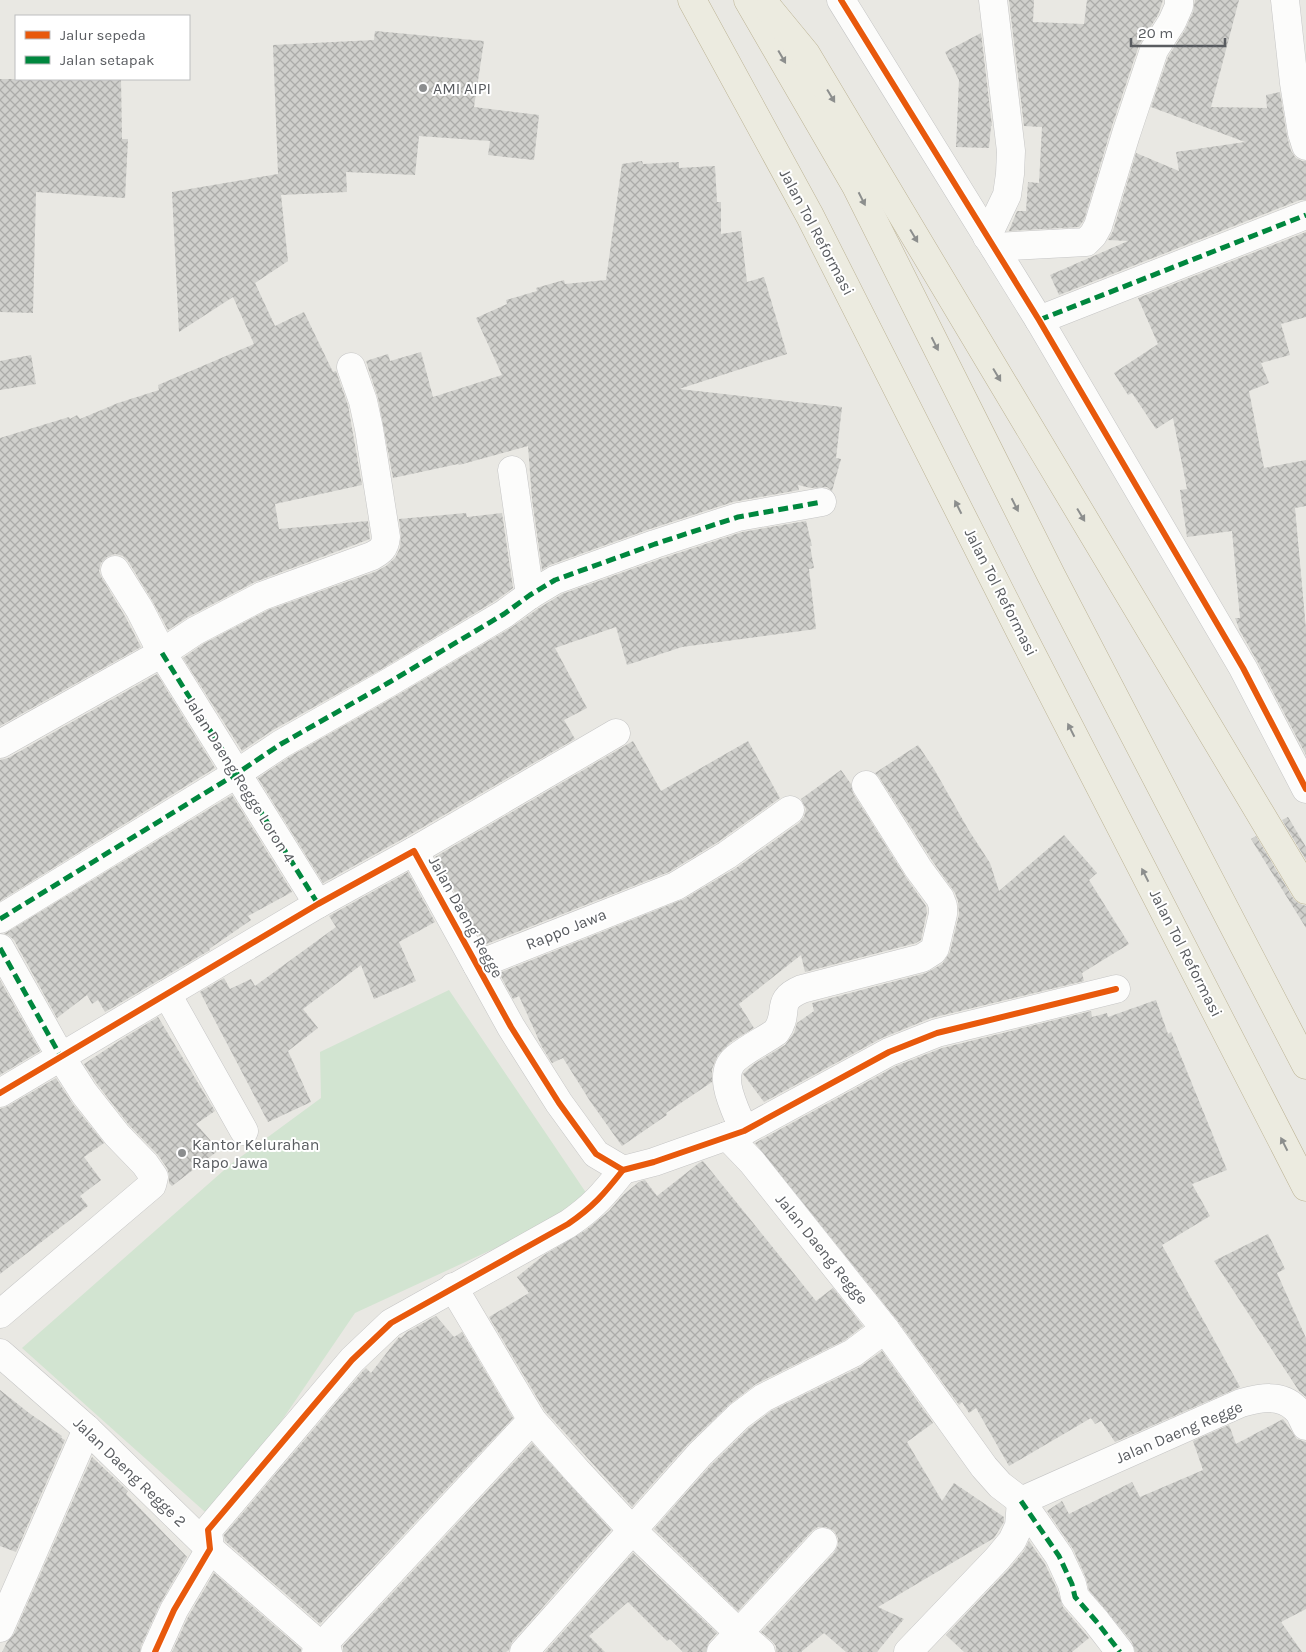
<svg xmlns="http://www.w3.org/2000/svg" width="1306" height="1652" font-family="Karla,sans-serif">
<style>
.green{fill:#d2e4d1}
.building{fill:url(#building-cross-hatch)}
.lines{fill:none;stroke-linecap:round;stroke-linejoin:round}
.minor-casing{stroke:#c5c5c5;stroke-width:29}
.tertiary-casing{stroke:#c5c5c5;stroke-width:29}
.motorway-casing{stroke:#bcb394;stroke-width:29}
.minor{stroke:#fcfcfb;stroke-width:28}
.tertiary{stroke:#fcfcfb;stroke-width:28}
.motorway{stroke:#ecebe0;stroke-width:28}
.quiet{stroke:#00873e;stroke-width:5;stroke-dasharray:10 5;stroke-linecap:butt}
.cycleway-casing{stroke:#fff;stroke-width:9}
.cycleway{stroke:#e8590c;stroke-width:6}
.oneway{fill:#8c8e8d}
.poi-dot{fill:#8b8d8e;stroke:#fff;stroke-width:2}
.labels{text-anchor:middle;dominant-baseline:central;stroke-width:4;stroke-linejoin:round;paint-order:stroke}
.poi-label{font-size:16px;fill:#595c60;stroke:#fff;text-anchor:start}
.street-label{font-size:16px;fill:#595c60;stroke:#fff}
</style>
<defs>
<pattern id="building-cross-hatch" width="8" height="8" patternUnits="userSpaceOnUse" patternTransform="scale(1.25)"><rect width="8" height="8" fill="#d0d0cc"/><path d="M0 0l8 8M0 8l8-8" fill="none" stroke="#acaca9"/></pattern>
</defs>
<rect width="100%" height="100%" fill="#e9e8e3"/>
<polygon class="green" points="449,990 593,1203 355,1313 214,1520 22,1348 231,1164 321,1098 320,1052"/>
<g class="building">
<polygon points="1009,0 1034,0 1033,22 1084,24 1087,0 1163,0 1158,15 1139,45 1111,129 1084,220 1079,227 1009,231 1017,211 1026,211 1028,182 1039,183 1042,127 1024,126"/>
<polygon points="1195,0 1239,0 1211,107 1267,108 1266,95 1280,92 1287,136 1291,151 1296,158 1302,161 1306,161 1306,200 1300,200 1059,295 1050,275 1128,241 1108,240 1113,231 1136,153 1179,171 1176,152 1245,142 1151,107 1168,57 1185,30 1193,12"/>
<polygon points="375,31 484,41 474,107 539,115 534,160 488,155 490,141 419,136 415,175 346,172 347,192 281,195 288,261 255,283 275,326 304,312 333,372 336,371 348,405 362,485 275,504 279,529 368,521 370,539 255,582 188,617 168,630 153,602 128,561 123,556 115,554 107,557 101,563 99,571 102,578 126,618 141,647 0,726 0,438 69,417 70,419 77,415 80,419 118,403 159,390 158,385 254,344 233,297 179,332 172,192 278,174 273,45 374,40"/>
<polygon points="981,33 992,126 991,126 989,148 956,147 959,80 945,52"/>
<polygon points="0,79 121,79 122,139 128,139 125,198 36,192 33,313 0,312"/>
<polygon points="642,161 643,164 679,162 679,168 715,166 717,202 721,202 721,234 741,231 747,282 764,277 787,354 679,389 842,407 836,458 841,459 832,491 827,487 811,488 798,485 799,490 733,502 650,529 550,565 542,570 532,499 528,446 459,465 458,464 393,478 378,398 366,361 388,354 390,361 421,352 433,397 502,375 476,318 507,304 506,300 537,291 536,288 564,280 565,284 606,280 622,164"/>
<polygon points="1306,232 1306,317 1281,324 1290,355 1261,363 1269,383 1249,391 1264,468 1306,460 1306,506 1295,508 1306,629 1306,755 1257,661 1240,631 1235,618 1240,618 1232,531 1187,537 1180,490 1187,489 1173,418 1156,429 1132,393 1128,395 1114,373 1158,344 1138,298"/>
<polygon points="31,355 36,384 0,390 0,361"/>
<polygon points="466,513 467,517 502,513 513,588 495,601 380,670 273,730 242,751 183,658 203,644 268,610 377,571 386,566 395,558 400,548 401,535 399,519"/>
<polygon points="806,521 812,546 810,546 814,568 809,569 816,629 682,647 627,665 616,627 555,648 587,708 564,720 575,739 406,837 323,883 258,778 289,757 396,696 512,627 539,608 562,594 660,559 742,532"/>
<polygon points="157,674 215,768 0,901 0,760 8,758"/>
<polygon points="633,741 661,791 748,741 780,798 718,842 669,872 484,945 435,857"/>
<polygon points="918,745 934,769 968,829 990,863 999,891 1064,835 1097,873 1089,880 1129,944 1082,973 1084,981 931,1018 882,1038 764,1102 743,1074 744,1073 754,1064 785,1045 794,1033 797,1023 814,1011 812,1003 926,973 942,964 950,952 959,914 958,901 955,893 931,859 879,777 875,773"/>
<polygon points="841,770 851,784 853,793 905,876 926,906 927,912 921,940 916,943 805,972 801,955 739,1004 754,1028 731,1042 718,1055 712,1069 712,1082 666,1113 667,1115 622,1146 590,1101 563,1058 552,1063 542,1047 519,996 513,999 499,973 684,899 736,868 799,823 804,817 806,809 801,799"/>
<polygon points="232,795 292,892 248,916 251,920 209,949 210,950 105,1012 98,1000 92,1004 87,995 57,1018 14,940 8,935 4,934"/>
<polygon points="1288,817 1306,847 1306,860 1282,820"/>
<polygon points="1256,836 1293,898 1298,903 1306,906 1306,928 1251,839"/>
<polygon points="408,872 435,922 399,942 416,981 374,999 361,965 303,1009 318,1028 288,1051 311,1102 268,1122 200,992 224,978 230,989 251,979 255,986 336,927 329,916"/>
<polygon points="0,980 40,1051 0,1075"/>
<polygon points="1156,1000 1168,1034 1171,1032 1227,1170 1192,1184 1210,1216 1162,1245 1240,1387 1115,1442 1101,1421 1095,1424 1091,1418 1009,1466 976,1408 969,1413 962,1402 959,1405 897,1320 755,1143 896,1066 942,1048 1091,1011 1092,1017 1107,1013 1108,1017"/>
<polygon points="158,1017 215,1111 196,1124 219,1150 172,1186 169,1183 169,1175 167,1168 158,1155 129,1125 97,1084 84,1064 122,1039"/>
<polygon points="56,1078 72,1103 104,1143 84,1157 101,1180 80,1196 88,1206 0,1274 0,1109 8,1106"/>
<polygon points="703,1161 816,1301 833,1288 863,1326 845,1340 756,1384 730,1404 688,1444 632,1507 545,1411 489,1317 529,1293 517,1277 544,1255 586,1230 609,1211 623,1195 639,1182 645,1180 657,1196 699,1163"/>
<polygon points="1268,1234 1285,1269 1277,1273 1306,1338 1306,1397 1299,1391 1214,1261"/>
<polygon points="436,1316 454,1337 462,1332 513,1418 320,1624 225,1541 224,1535 363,1371 366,1368 371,1373 399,1337 401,1338 407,1332"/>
<polygon points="882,1351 933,1423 907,1442 942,1501 954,1483 1004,1517 1004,1522 994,1538 878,1607 904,1619 877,1652 846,1652 824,1633 801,1652 776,1652 776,1646 772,1641 761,1632 834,1553 838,1545 838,1538 834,1531 826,1527 818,1527 812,1531 738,1611 654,1529 711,1465 749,1428 771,1411 860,1367"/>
<polygon points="0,1390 29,1413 62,1436 61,1438 65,1440 16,1552 0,1546"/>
<polygon points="1283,1419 1297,1439 1306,1442 1306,1609 1281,1622 1302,1652 1135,1652 1132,1642 1089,1590 1086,1578 1073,1549 1047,1511 1062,1501 1069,1514 1132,1482 1140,1497 1203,1470 1193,1441 1229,1425 1236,1444"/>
<polygon points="532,1443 611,1530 512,1642 509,1650 506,1652 343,1652 343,1646"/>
<polygon points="92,1457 128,1491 126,1494 187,1557 160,1604 141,1646 140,1652 2,1652 7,1642 14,1634"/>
<polygon points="1029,1541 1045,1564 1057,1589 1063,1607 1089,1638 1072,1652 964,1652 946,1635 1009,1569 1024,1551"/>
<polygon points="633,1553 717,1633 709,1642 706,1652 683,1652 670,1639 667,1641 628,1602 589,1636 605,1652 545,1652"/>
<polygon points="214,1573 301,1649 301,1652 172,1652 188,1617"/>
</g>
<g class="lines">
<g class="minor-casing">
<g id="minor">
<polyline points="841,0 1039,320 1243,668 1306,789"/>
<polyline points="1285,0 1294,83 1302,133 1306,146"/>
<polyline points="987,237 1007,195 1010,174 1011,151 993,0"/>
<polyline points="994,247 1086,242 1093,235 1098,226 1126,134 1154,50 1172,22 1179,6 1179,0"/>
<polyline points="1039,320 1306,215"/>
<polyline points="512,470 530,595"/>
<polyline points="115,570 140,610 162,653 318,904"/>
<path d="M0,744l162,-91 33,-22 67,-35 110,-40c9,-5 13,-8 14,-19l-17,-108 -6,-28 -12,-34"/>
<polyline points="414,851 616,733"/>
<polyline points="0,919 236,774 281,744 388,683 504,614 530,595 555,580 655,544 738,517 822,502"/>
<polyline points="0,948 61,1057 84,1093 117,1135 145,1164 154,1177 152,1185 0,1314"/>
<polyline points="477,965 676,886 727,855 790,810"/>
<polyline points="167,994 244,1131"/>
<path d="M744,1131c-8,-21 -29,-56 -8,-73 12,-10 27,-17 40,-26 15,-20 -3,-31 26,-43l120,-31 11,-7 2,-3 8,-34v-8l-3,-8 -22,-30 -52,-83"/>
<polyline points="727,1136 744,1131 889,1052 937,1033 1116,989"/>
<polyline points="453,1287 532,1420 577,1471 633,1531 739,1633 761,1652"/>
<polyline points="0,1353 87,1429 210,1549 328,1652"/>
<polyline points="1021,1501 1059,1556 1072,1584 1075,1597 1096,1621 1120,1652"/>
<polyline points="0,1628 87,1429"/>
<path d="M155,1652l19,-42 36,-61 -2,-19 144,-170 39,-37 177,-99c25,-17 36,-30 55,-54"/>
<polyline points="316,1652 532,1420"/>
<polyline points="524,1652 700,1454 739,1416 763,1398 853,1353 885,1329"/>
<polyline points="721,1652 823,1542"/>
<polyline points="908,1652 997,1559 1012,1541 1019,1526 1021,1501"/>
</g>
</g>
<g class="tertiary-casing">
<path id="tertiary" d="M0,1093l318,-189 96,-53 97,176 48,76 37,51 27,16 31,-8 73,-26 25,26 133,167 99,138 16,18 21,16 220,-98c19,-5 40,-10 55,6 5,4 7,12 10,17"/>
</g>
<g class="motorway-casing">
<g id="motorway">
<polyline points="692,0 810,216 1021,633 1306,1187"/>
<polyline points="748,0 856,186 1051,575 1306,1065"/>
<polyline points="769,9 806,54 1306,890"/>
</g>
</g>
<use href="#minor" class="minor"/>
<use href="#tertiary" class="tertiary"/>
<use href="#motorway" class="motorway"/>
<g class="quiet">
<polyline points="1039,320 1306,215"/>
<polyline points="162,653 318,904"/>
<polyline points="0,919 236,774 281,744 388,683 504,614 530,595 555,580 655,544 738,517 822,502"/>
<polyline points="0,948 61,1057"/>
<polyline points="1021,1501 1059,1556 1072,1584 1075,1597 1096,1621 1120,1652"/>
</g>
<g class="cycleway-casing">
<g id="cycleway">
<polyline points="841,0 1039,320 1243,668 1306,789"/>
<polyline points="0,1093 318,904 414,851 511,1027 559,1103 596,1154 623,1170 654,1162 744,1131 889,1052 937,1033 1116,989"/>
<path d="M155,1652l19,-42 36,-61 -2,-19 144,-170 39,-37 177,-99c25,-17 36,-30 55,-54"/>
</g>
</g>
<use href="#cycleway" class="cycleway"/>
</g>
<defs><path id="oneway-solid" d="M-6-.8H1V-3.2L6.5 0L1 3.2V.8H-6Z" transform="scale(1.25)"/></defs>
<g class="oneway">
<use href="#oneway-solid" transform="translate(782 57) rotate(60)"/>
<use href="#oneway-solid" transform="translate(831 96) rotate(59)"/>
<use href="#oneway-solid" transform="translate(862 199) rotate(63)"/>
<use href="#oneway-solid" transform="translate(914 236) rotate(59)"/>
<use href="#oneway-solid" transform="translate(935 344) rotate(63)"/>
<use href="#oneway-solid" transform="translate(997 375) rotate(59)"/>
<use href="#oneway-solid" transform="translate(1015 505) rotate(63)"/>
<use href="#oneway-solid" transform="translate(958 507) rotate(-117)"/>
<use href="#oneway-solid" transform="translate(1081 515) rotate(59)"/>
<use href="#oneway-solid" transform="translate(1071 730) rotate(-117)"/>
<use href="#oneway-solid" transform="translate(1145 875) rotate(-117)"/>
<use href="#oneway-solid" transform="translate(1284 1144) rotate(-117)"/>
</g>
<g class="poi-dot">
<circle cx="423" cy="88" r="5"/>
<circle cx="182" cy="1153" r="5"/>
</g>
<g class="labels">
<g class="poi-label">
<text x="433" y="88">AMI AIPI</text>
<text x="192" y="1144">Kantor Kelurahan<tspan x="192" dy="18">Rapo Jawa</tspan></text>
</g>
<g class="street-label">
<text transform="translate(817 232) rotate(62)">Jalan Tol Reformasi</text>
<text transform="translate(1001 592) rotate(63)">Jalan Tol Reformasi</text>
<text transform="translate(240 779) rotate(58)">Jalan Daeng Regge Loron 4</text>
<text transform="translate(466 917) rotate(61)">Jalan Daeng Regge</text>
<text transform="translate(566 929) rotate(-22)">Rappo Jawa</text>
<text transform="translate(1186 953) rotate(63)">Jalan Tol Reformasi</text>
<text transform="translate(822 1249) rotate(51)">Jalan Daeng Regge</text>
<text transform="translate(1179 1432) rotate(-23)">Jalan Daeng Regge</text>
<text transform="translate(130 1472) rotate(44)">Jalan Daeng Regge 2</text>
</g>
</g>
<rect x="15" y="15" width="175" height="65" fill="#ffffff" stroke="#bdbebf"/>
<rect x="25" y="31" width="25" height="8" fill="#e8590c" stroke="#bdbebf"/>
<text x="60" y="40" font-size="15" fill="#595c60">Jalur sepeda</text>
<rect x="25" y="56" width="25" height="8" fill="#00873e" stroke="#bdbebf"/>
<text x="60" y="65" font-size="15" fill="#595c60">Jalan setapak</text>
<path d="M1131 38v8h94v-8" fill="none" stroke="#595c60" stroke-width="2.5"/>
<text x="1138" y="38" font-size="15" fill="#595c60" stroke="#ffffff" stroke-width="4" paint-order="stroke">20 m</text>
</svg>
